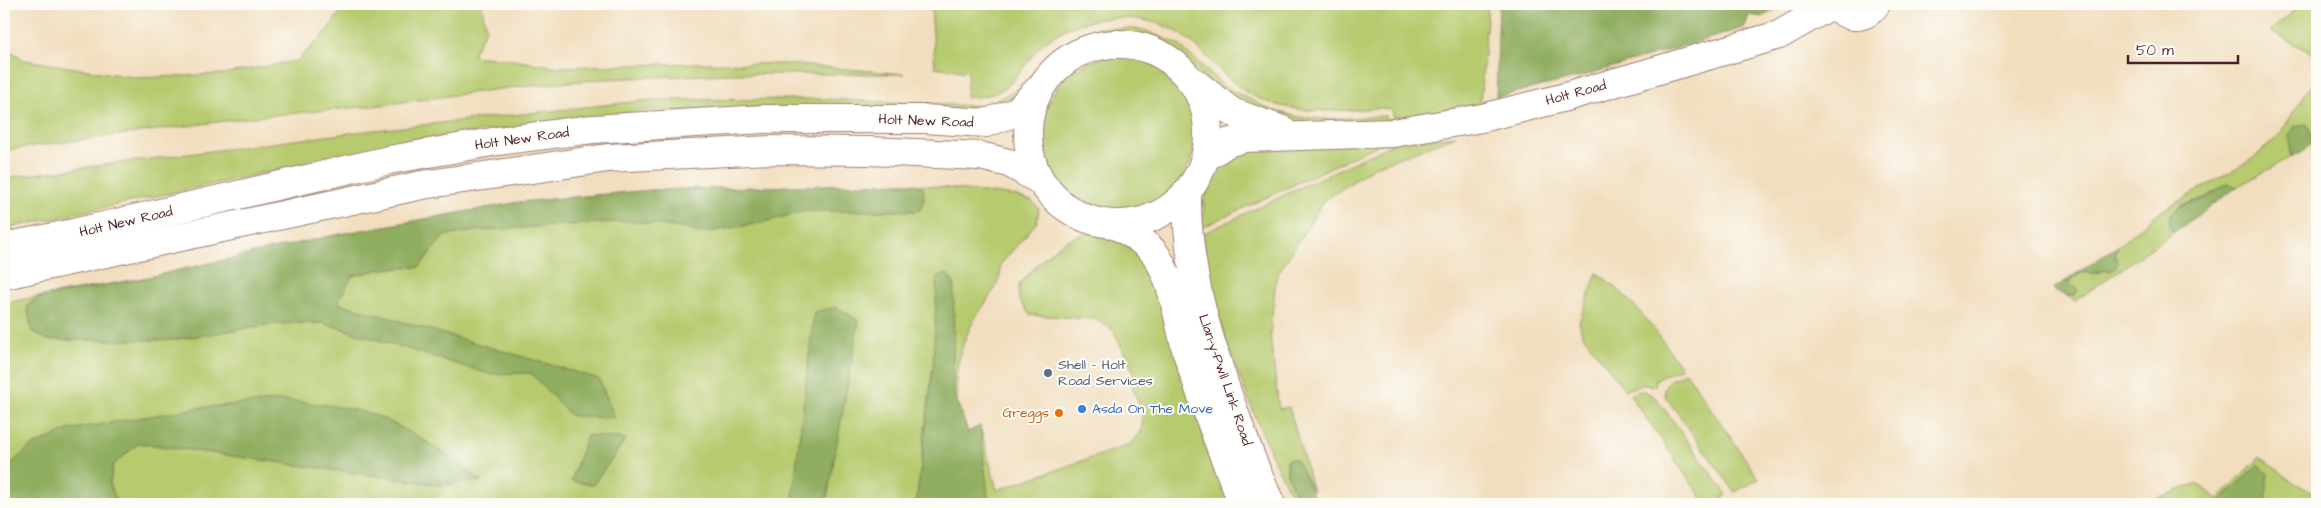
<svg xmlns="http://www.w3.org/2000/svg" width="2321" height="508" font-family="'Architects Daughter',sans-serif">
<style>
.green{fill:#b6ca6e;stroke:#80744c}
.forest{fill:#90ae61;stroke:#6d6646}
.lines{fill:none;stroke-linecap:round;stroke-linejoin:round}
.major-casing{stroke:#9e7e74;stroke-width:30}
.highway-casing{stroke:#9e7e74;stroke-width:30}
.major{stroke:#fff;stroke-width:28}
.highway{stroke:#fff;stroke-width:28}
.service-dot{fill:#5c6f8a;stroke:#fdfcf7;stroke-width:2}
.shop-dot{fill:#3f7fe0;stroke:#fdfcf7;stroke-width:2}
.food-dot{fill:#e8710a;stroke:#fdfcf7;stroke-width:2}
.labels{text-anchor:middle;dominant-baseline:central;stroke-width:4;stroke-linejoin:round;paint-order:stroke}
.street-label{font-size:14px;fill:#4a1f2b;stroke:#fdfcf7}
.service-label{font-size:14px;fill:#4e5e75;stroke:#fdfcf7;text-anchor:start}
.shop-label{font-size:14px;fill:#366cbe;stroke:#fdfcf7;text-anchor:start}
.food-label{font-size:14px;fill:#c56008;stroke:#fdfcf7;text-anchor:end}
</style>
<rect width="100%" height="100%" fill="#fdfcf7"/>
<filter id="ink" filterUnits="userSpaceOnUse"><feTurbulence type="fractalNoise" baseFrequency=".02" numOctaves="2"/><feDisplacementMap in="SourceGraphic" scale="10" xChannelSelector="R" yChannelSelector="G"/><feConvolveMatrix kernelMatrix="1 2 1 2 8 2 1 2 1" color-interpolation-filters="sRGB"/></filter>
<filter id="wash" filterUnits="userSpaceOnUse"><feTurbulence type="fractalNoise" baseFrequency=".0096" numOctaves="4" result="noise"/><feDisplacementMap in="SourceGraphic" scale="20" xChannelSelector="R" yChannelSelector="G"/><feGaussianBlur stdDeviation="1.12" result="paint"/><feColorMatrix in="noise" values="0 0 0 0 0 0 0 0 0 0 0 0 0 0 0 0 0 1.4 0 .05"/><feComposite in="paint" operator="in"/></filter>
<g filter="url(#wash)">
<rect width="100%" height="100%" fill="#f1debe"/>
<g class="green">
<polygon points="346,4 484,4 482,7 486,28 472,56 506,59 558,67 702,63 789,64 905,74 732,74 604,79 507,88 374,106 263,116 4,150 4,47 25,60 138,78 222,74 297,61 326,32"/>
<path d="M931,4h557l-8,100 -86,15 -2,-9 -10,-2c-47,3 -97,9 -139,-18 -25,-17 -42,-45 -69,-60 -15,-8 -37,-12 -55,-12 -24,-1 -55,8 -74,24 -19,16 -27,44 -53,52 -8,3 -18,3 -26,4l2,-26 -33,-5z"/>
<polygon points="2310,6 2317,7 2317,56 2270,31 2298,8"/>
<polygon points="1097,28 1141,29 1178,44 1224,86 1271,110 1299,117 1327,119 1385,116 1387,122 1308,125 1278,119 1243,105 1215,87 1174,49 1140,35 1101,34 1076,43 1052,60 1033,82 1016,97 994,107 993,102 1018,89 1057,47"/>
<circle cx="1119" cy="133" r="77"/>
<polygon points="2317,71 2317,138 2314,142 2307,124 2289,149 2291,157 2237,187 2228,184 2204,198 2181,205 2170,228 2173,233 2075,301 2067,296 2075,295 2066,284 2082,272 2093,274 2117,266 2115,254 2118,246 2158,213 2252,159 2278,137 2312,83"/>
<polygon points="823,99 978,106 978,110 848,106 642,111 417,140 4,229 4,178 357,132 650,100"/>
<path d="M1456,136l-82,31 -50,34 -48,76 -6,57 9,75 10,-2 24,84 -19,-32 -7,1v14l12,30h-3c-18,-33 -32,-66 -46,-101 -24,-59 -41,-105 -48,-169l194,-92z"/>
<polygon points="1389,140 1201,228 1206,186 1214,168 1241,146"/>
<path d="M906,183l110,13 16,5 7,8 -2,13 -37,43c4,17 -16,38 -24,52 -14,23 -23,54 -19,82 1,10 7,22 11,33l12,-6 17,64 132,-45 12,-13 2,-16 -14,-40 6,-2 -22,-44 -19,-11 -64,-4 -11,-15v-15c29,-34 62,-71 110,-40 8,6 16,18 23,26l80,233h-1228v-201l145,-26 186,-42 185,-33 132,-12z"/>
<path d="M1597,273c37,26 60,58 84,95l-25,11 -1,8 -9,-3 -21,6 -43,-56 -3,-12z"/>
<polygon points="1686,372 1759,479 1735,492 1665,396 1664,388 1670,380"/>
<polygon points="1639,391 1645,391 1657,399 1727,495 1712,504 1706,504 1630,395"/>
<polygon points="2260,457 2296,484 2317,494 2317,504 2142,504 2198,483 2218,499"/>
</g>
<g class="forest">
<polygon points="1499,4 1786,4 1762,17 1749,15 1745,27 1731,32 1572,79 1496,97"/>
<polygon points="2307,124 2314,142 2303,151 2291,157 2290,135 2295,126"/>
<polygon points="906,183 923,187 924,200 919,211 804,211 761,223 700,233 675,227 629,221 475,231 444,236 419,267 383,269 352,276 338,303 599,379 615,418 571,416 531,373 489,374 323,323 273,324 172,340 47,340 32,331 27,306 37,298 149,277 335,235 520,202 652,190"/>
<path d="M2228,184l9,3 -64,46c-15,-27 19,-29 35,-36 7,-4 12,-10 20,-13z"/>
<path d="M2118,246l-3,8 2,12 -5,5c-11,-2 -19,3 -30,1l-15,11 11,6 -3,6 -8,1 -14,-7z"/>
<polygon points="947,274 954,283 953,391 968,432 980,426 989,504 916,504 933,366 937,277"/>
<polygon points="837,307 859,321 826,504 792,504 814,312"/>
<path d="M282,400c28,3 77,7 102,19 35,16 68,38 98,62l-41,4 -302,-42 -26,22 -3,19 7,20h-113v-42l8,1 18,-16 38,-17 129,-22z"/>
<polygon points="587,435 626,439 593,485 571,481"/>
<polygon points="1294,458 1300,466 1317,504 1299,504 1287,474 1287,460"/>
<polygon points="2259,464 2268,473 2266,496 2269,504 2217,504"/>
</g>
</g>
<g filter="url(#ink)">
<g class="lines">
<g class="major-casing">
<g id="major">
<path d="M1835,4c10,16 31,16 41,0"/>
<polyline points="1190,79 1232,112 1282,130"/>
<polyline points="1206,157 1227,143 1245,138 1393,133 1482,118 1562,98 1779,35 1833,4"/>
</g>
</g>
<g class="highway-casing">
<g id="highway">
<circle cx="1118" cy="134" r="90"/>
<path d="M1187,193c-1,74 19,138 43,208 13,34 25,71 41,103"/>
<path d="M1116,225c13,8 31,17 40,30 18,28 22,67 31,98 17,52 36,102 56,151"/>
<polyline points="4,247 74,233 389,160 498,141 593,129 764,119 924,119 986,123 1016,112 1039,89"/>
<polyline points="4,275 422,185 608,158 772,150 870,151 980,156 1009,163 1039,180"/>
</g>
</g>
<use href="#major" class="major"/>
<use href="#highway" class="highway"/>
</g>
</g>
<circle class="service-dot" cx="1048" cy="373" r="5"/>
<circle class="shop-dot" cx="1082" cy="409" r="5"/>
<circle class="food-dot" cx="1059" cy="413" r="5"/>
<g class="labels">
<g class="street-label">
<text transform="translate(1576 93) rotate(-15)">Holt Road</text>
<text transform="translate(926 121) rotate(2)">Holt New Road</text>
<text transform="translate(522 139) rotate(-8)">Holt New Road</text>
<text transform="translate(126 222) rotate(-13)">Holt New Road</text>
<text transform="translate(1225 380) rotate(71)">Llan-y-Pwll Link Road</text>
</g>
<g class="service-label">
<text x="1058" y="365">Shell - Holt<tspan x="1058" dy="16">Road Services</tspan></text>
</g>
<g class="shop-label">
<text x="1092" y="409">Asda On The Move</text>
</g>
<g class="food-label">
<text x="1049" y="413">Greggs</text>
</g>
</g>
<rect width="2321" height="508" fill="none" stroke="#fdfcf7" stroke-width="20"/>
<path d="M2128 55v8h110v-8" fill="none" stroke="#4a1f2b" stroke-width="2.5"/>
<text x="2136" y="55" font-size="15" fill="#4a1f2b" stroke="#fdfcf7" stroke-width="4" paint-order="stroke">50 m</text>
</svg>
